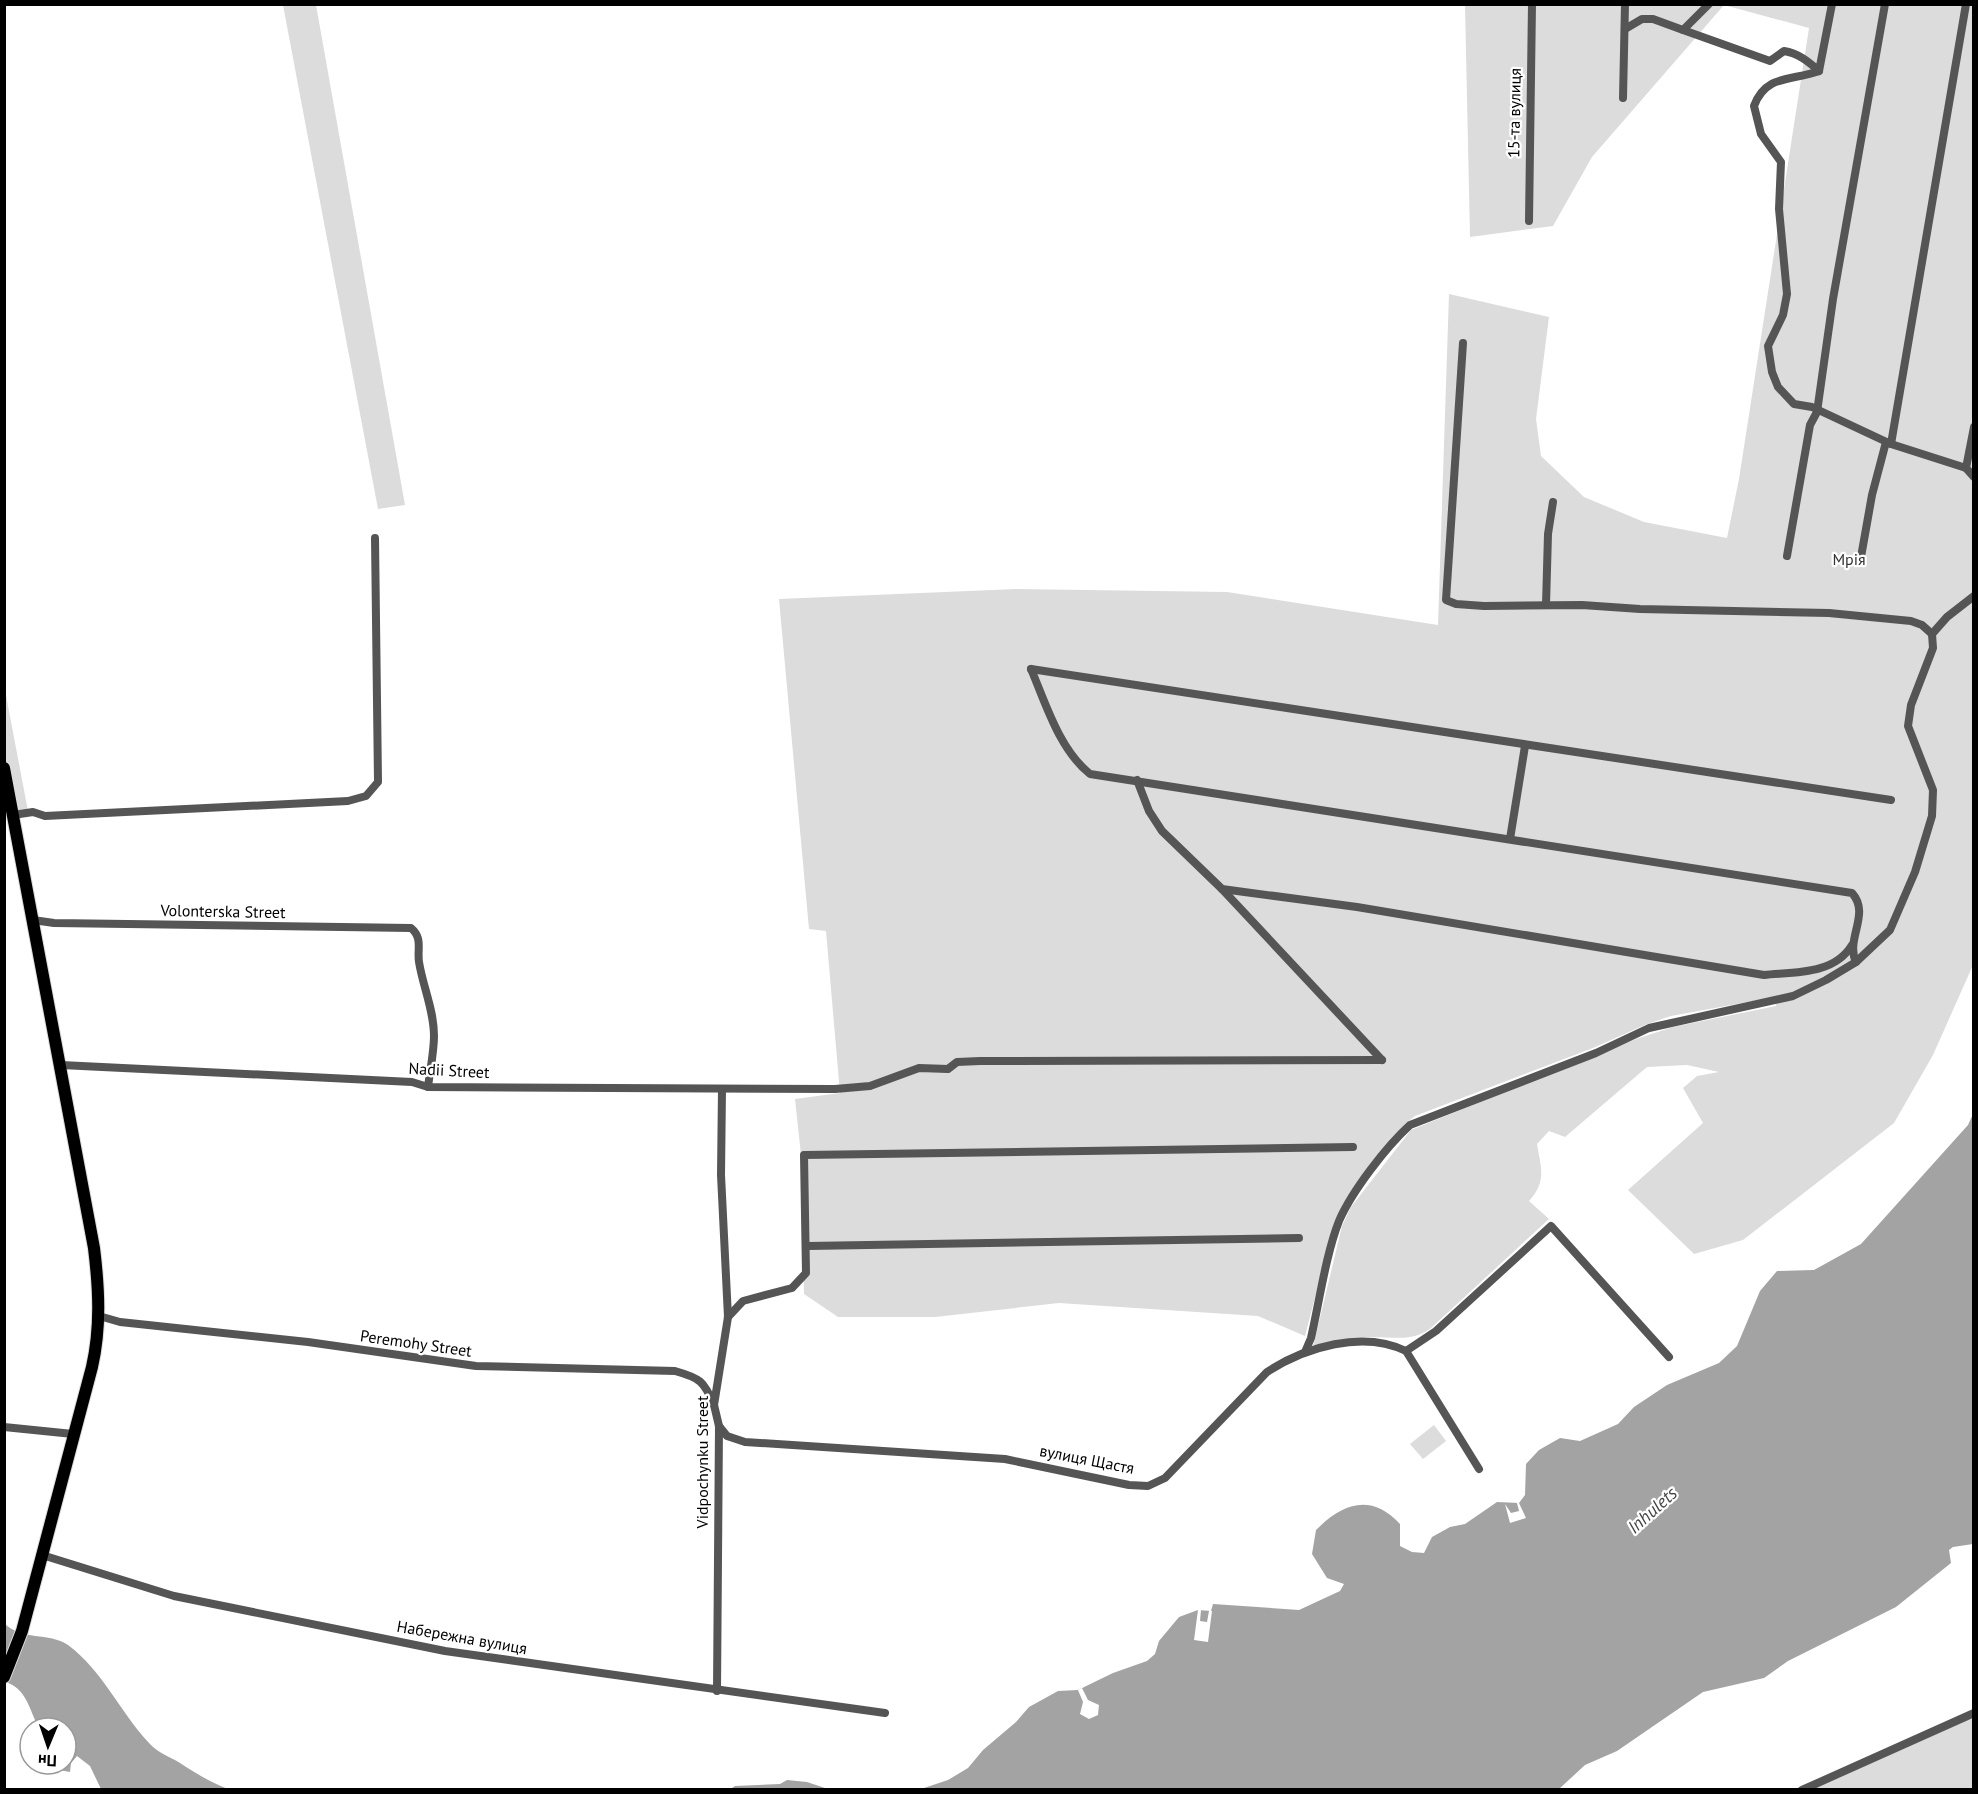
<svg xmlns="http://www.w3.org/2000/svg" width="1978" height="1794" font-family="'PT Sans',sans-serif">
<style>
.green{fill:#dcdcdc}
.water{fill:#a3a3a3}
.pier{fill:#fff}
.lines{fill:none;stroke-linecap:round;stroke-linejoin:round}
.primary-casing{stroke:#dbdbdb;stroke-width:14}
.minor{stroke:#555;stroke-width:8}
.primary{stroke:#000;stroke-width:12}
.labels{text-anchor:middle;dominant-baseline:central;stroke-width:4.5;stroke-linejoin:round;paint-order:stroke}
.street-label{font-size:16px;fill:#000;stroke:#fff}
.park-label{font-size:16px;fill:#333;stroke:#fff}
.water-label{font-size:18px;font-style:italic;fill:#444;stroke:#fff}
</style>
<rect width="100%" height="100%" fill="#fff"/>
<g class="green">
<polygon points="283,5 316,5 405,505 378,509"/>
<path d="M1465,5h508v960l-40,90 -39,68 -151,117 -49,14 -66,-64 75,-67 -20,-35 14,-12 22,-4 -32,-7 -40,2 -82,70 -16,-6 -12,13c4,24 10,37 -8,57l20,18 -118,109c-20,15 -39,8 -62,9 -19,1 -37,6 -56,10l29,-121 9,-19 60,-77 225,-91 37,-12 103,-21 -1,-9 -104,19 -24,8 -54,24 -178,68 -9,7 -63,81 -9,20 -29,112 -47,-20 -199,-13 -124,14h-97l-34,-23 -3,-139 -6,-56 45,-6 -14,-162 -17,-2 -30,-330 237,-10 211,3 211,33 11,-331 100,23 -13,102 5,37 43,41 60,25 83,16 12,-59 70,-451 -85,-23 -132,152 -39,69 -83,11z"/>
<polygon points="4,685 28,811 16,812 5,755"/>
<polygon points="1434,1425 1446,1441 1423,1459 1410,1444"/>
<polygon points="1973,1713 1973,1789 1802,1790"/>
</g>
<g class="water">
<path d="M1973,1114v430l-20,3 -4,3 2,13 -55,44 -108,54 -24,17 -61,14 -86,59 -32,14 -26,24 -641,1 30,-10 20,-12 15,-18 33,-28 13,-15 29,-16 20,-1 35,-17 34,-12 8,-7 4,-13 20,-24 19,-7 13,1 2,-7 86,6 41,-19 4,-7 -17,-6 -15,-24 4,-24c27,-27 55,-37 84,-6v22l12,6 12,1 8,-16 18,-10 15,-3 32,-22 22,1 6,-8 1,-31 13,-14 21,-12 20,3 38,-17 16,-17 33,-22 52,-22 18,-17 23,-55 17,-20 37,-1 47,-26 107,-119z"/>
<path d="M4,1623c17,18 45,9 64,22 35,26 52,67 81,98 10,11 20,13 31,20 15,10 30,19 48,26h-127l-11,-23 -13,-10 -6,7 -1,9 -11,-2 -3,-6h10v-36h-27c-10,-18 -12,-40 -34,-46z"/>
<polygon points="787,1780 807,1782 828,1789 729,1790 735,1786 780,1784"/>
</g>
<g class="pier">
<polygon points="1517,1503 1519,1503 1526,1518 1510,1523 1505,1504 1511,1513 1519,1511"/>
<polygon points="1198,1610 1201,1610 1200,1621 1207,1622 1209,1611 1212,1611 1208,1642 1194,1640"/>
<polygon points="1082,1688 1088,1700 1099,1705 1098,1715 1089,1719 1080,1714 1083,1702 1078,1690"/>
</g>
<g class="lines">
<g class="primary-casing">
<path id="primary" d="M4,768l90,480c5,41 7,79 -2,119l-70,264 -18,46"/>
</g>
<g class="minor">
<polyline points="1625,29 1642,19 1653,19 1683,30 1709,4"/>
<path d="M1683,30l87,31 14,-10c14,2 25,11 35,20l13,-67"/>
<path d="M1819,71c-27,10 -53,3 -65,35l7,28 20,28 -2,47 8,85 -4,21 -15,31 4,26 6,15 16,17 18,3 79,37 75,24 8,9"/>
<polyline points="1623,98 1625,4"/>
<polyline points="1529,221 1532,4"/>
<polyline points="1463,343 1446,600 1456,604 1484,606 1582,605 1640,609 1829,613 1911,621 1922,625 1932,634"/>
<polyline points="1891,444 1966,4"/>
<polyline points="1966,468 1974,427"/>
<polyline points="1787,556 1810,425 1817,412 1833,299 1885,4"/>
<polyline points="1861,557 1872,495 1886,442"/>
<polyline points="1546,605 1548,534 1553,502"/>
<path d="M1031,669c15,35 28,80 59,105l762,119c19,21 -7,46 4,69"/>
<polyline points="1031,669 1891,800"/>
<path d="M1137,780l12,31 13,20 60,58 135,18 407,68c30,-3 70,0 88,-30"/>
<polyline points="13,815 33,812 45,816 348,801 366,796 378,782 375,538"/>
<polyline points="1510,839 1525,746"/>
<polyline points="1222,889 1382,1060"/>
<path d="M33,920l21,3 357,5c12,10 6,21 8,34 4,25 15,48 15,74 0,16 -4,34 -6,51"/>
<polyline points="61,1065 412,1082 428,1087 835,1089 870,1086 919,1068 948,1069 957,1062 980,1061 1382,1060"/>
<polyline points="808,1246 1299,1238"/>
<path d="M99,1316l21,6 188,20 168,24 199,5c25,7 29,10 39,34"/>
<polyline points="728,1317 743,1301 792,1288 806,1273 804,1155 1353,1147"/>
<polyline points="1406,1351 1436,1331 1551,1226 1669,1357"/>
<path d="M1305,1352l6,-14c8,-35 15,-84 28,-117 13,-30 47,-74 71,-96l186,-72 53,-25 144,-32 33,-16 30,-18 34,-32 25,-58 17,-56 1,-26 -25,-64 3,-21 22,-57 -1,-14 15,-17 27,-21"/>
<path d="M719,1426l8,10 18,6 260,17 124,26 19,1 17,-8 102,-106c38,-25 96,-42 139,-21l73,118"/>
<polyline points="4,1427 73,1434"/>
<polyline points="42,1555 174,1596 445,1651 885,1713"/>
<polyline points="717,1691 719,1426 714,1405 728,1317 721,1175 722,1089"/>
<polyline points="1802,1790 1974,1713"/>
</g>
<use href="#primary" class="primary"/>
</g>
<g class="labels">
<g class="street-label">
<text transform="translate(1514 113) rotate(-89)">15-та вулиця</text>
<text transform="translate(223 911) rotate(1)">Volonterska Street</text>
<text transform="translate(449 1070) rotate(3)">Nadii Street</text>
<text transform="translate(416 1343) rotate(8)">Peremohy Street</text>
<text transform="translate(1087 1459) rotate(11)">вулиця Щастя</text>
<text transform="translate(702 1462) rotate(-90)">Vidpochynku Street</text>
<text transform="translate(462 1637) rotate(10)">Набережна вулиця</text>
</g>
<g class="park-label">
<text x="1849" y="559">Мрія</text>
</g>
<g class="water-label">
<text transform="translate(1652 1510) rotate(-42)">Inhulets</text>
</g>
</g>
<rect width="1978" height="1794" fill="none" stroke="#000000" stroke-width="12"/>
<g transform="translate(48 1746) rotate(182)"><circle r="28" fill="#ffffff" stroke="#999999" stroke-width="1.5"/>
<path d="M0-4.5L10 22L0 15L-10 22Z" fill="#000000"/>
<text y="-9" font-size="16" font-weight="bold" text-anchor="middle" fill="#000000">Пн</text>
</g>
</svg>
